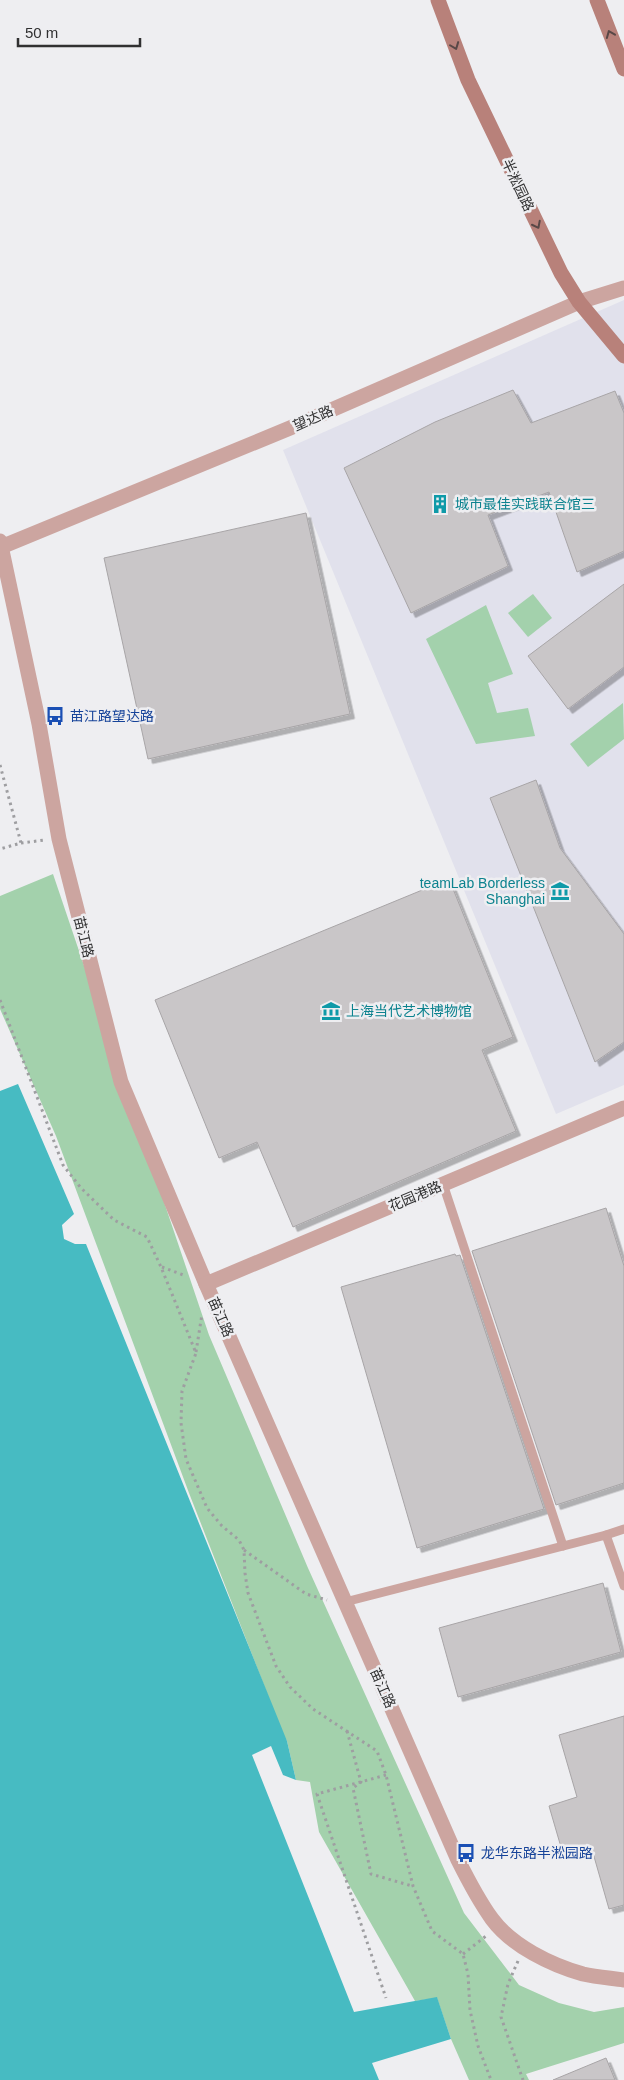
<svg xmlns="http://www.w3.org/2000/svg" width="624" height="2080" font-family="Arial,'Noto Sans SC',sans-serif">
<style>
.built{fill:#e1e1ec}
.green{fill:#a3d1ac}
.water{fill:#47bbc2}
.building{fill:#c9c6c8;stroke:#a8a5a7;filter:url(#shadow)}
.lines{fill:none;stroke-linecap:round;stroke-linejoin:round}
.path{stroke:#9e9ea1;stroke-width:3;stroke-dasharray:2.5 4;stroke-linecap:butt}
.service{stroke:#cca5a0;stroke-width:9}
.minor{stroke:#cca5a0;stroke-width:15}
.secondary{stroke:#b8817a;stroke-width:15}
.oneway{stroke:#594847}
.labels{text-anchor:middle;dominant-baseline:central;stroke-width:5;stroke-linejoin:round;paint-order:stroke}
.street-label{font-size:14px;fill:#303031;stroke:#eeeef1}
.culture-label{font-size:14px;fill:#0d838f;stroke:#eeeef1;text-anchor:start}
.transit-label{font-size:14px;fill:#164399;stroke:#eeeef1;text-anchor:start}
</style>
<defs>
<filter id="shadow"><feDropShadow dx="4.5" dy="4.5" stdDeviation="0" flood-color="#0004"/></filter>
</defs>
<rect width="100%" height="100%" fill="#eeeef1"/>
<polygon class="built" points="624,300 624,1085 556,1114 283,450"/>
<g class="green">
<polygon points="533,594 552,618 528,637 508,613"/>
<polygon points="486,605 513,674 488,683 497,713 528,708 535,736 476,744 426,639"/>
<polygon points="623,703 624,739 588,767 570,744"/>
<polygon points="53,874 209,1335 308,1568 464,1913 519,1985 559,2003 594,2012 624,2007 624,2043 526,2074 529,2080 469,2080 451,2039 437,1998 415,2001 319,1832 310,1782 296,1780 287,1741 283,1734 189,1493 56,1136 0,1009 0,896"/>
</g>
<polygon class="water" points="18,1084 74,1214 62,1225 64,1239 75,1244 86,1244 287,1741 296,1780 283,1775 271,1746 252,1755 354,2012 437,1997 451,2039 372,2063 379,2080 0,2080 0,1091"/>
<g class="building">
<polygon points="513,390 531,423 615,391 624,413 624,551 577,572 549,492 488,515 508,566 411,613 344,468 435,422"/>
<polygon points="306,513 350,714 148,759 104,558"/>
<polygon points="624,584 624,667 568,709 528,656"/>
<polygon points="536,780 560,848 624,934 624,1042 595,1062 490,798"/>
<polygon points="449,879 513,1037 482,1050 516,1131 293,1227 257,1142 219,1158 155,1000"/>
<polygon points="606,1208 624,1266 624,1483 556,1505 472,1251"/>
<polygon points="455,1254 456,1256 460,1255 544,1509 417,1548 341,1287"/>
<polygon points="603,1583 621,1652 458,1697 439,1628"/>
<polygon points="624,1716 624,1905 609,1909 591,1846 563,1854 549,1806 577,1797 559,1735"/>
<polygon points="606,2058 615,2080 553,2080"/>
</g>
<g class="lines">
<g class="path">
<polyline points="0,765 21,843 0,849"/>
<polyline points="21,843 45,840"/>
<polyline points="0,1000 63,1165 81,1188 114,1220 147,1237 161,1267 196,1353 182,1391 181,1423 186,1459 207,1508 222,1526 239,1540 244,1550 245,1573 248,1593 276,1666 290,1687 313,1709 377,1751 386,1775 413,1886 432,1931 463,1954 468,1974 470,2010 478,2046 491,2080"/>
<polyline points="162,1267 186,1276"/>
<polyline points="196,1352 202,1314"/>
<polyline points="244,1550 306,1594 327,1600"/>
<polyline points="347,1731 361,1782 353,1788 371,1874 412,1886"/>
<polyline points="386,1775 317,1794 386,1998"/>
<polyline points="463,1954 486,1936"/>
<polyline points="518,1961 508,1984 501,2017 523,2080"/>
</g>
<g class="service">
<polyline points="443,1184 563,1546"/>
<polyline points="606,1535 624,1529"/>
<polyline points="345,1602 606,1535 624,1586"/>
</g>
<g class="minor">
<path d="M0,541l39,183 20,115 62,243 85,202 252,576c10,20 21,41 34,59 20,27 59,46 91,55 13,3 27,4 41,6"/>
<polyline points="1,547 290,428 579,302 624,288"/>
<polyline points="206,1284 624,1108"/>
</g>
<g class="secondary">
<polyline points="438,0 468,80 561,273 579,302 624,356"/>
<polyline points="597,0 624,69"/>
</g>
</g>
<defs><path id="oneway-chevron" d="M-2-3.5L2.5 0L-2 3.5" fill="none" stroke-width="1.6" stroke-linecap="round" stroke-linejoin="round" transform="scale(1.25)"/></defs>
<g class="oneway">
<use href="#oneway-chevron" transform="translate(610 34) rotate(-112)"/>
<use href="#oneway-chevron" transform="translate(455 46) rotate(69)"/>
<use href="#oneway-chevron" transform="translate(537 225) rotate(63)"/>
</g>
<defs>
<g id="building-bare" transform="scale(1.5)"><path d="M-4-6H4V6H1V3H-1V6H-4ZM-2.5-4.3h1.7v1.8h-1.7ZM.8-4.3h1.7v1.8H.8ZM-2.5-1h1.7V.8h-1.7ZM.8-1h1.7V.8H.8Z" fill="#0f9aa8" stroke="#eeeef1" stroke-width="2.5" paint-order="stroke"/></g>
<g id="bus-bare" transform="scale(1.5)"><path d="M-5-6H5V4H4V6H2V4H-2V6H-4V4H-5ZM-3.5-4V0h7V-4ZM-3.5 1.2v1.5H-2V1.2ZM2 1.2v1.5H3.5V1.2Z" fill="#1a4fb4" stroke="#eeeef1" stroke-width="2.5" paint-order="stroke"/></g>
<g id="museum-bare" transform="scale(1.5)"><path d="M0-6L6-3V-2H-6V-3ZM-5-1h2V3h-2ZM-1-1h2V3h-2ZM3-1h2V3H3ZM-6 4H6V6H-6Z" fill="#0f9aa8" stroke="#eeeef1" stroke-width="2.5" paint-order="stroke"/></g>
</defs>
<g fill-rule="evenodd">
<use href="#building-bare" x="440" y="504"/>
<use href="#bus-bare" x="55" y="716"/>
<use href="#museum-bare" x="560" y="891"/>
<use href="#museum-bare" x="331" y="1011"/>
<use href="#bus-bare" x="466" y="1853"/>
</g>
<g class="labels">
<g class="street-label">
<text transform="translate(518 185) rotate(65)">半淞园路</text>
<text transform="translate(313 418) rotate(-24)">望达路</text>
<text transform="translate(84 937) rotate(76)">苗江路</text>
<text transform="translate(415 1196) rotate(-23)">花园港路</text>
<text transform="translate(221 1317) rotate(66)">苗江路</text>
<text transform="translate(383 1688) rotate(66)">苗江路</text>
</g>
<g class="culture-label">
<text x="455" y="504">城市最佳实践联合馆三</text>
<text x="545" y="883" text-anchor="end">teamLab Borderless<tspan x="545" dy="16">Shanghai</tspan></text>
<text x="346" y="1011">上海当代艺术博物馆</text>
</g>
<g class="transit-label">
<text x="70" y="716">苗江路望达路</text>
<text x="481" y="1853">龙华东路半淞园路</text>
</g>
</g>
<path d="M18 38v8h122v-8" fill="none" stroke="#303031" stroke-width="2.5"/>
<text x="25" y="38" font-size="15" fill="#303031" stroke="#eeeef1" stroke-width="4" paint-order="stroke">50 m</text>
</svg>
